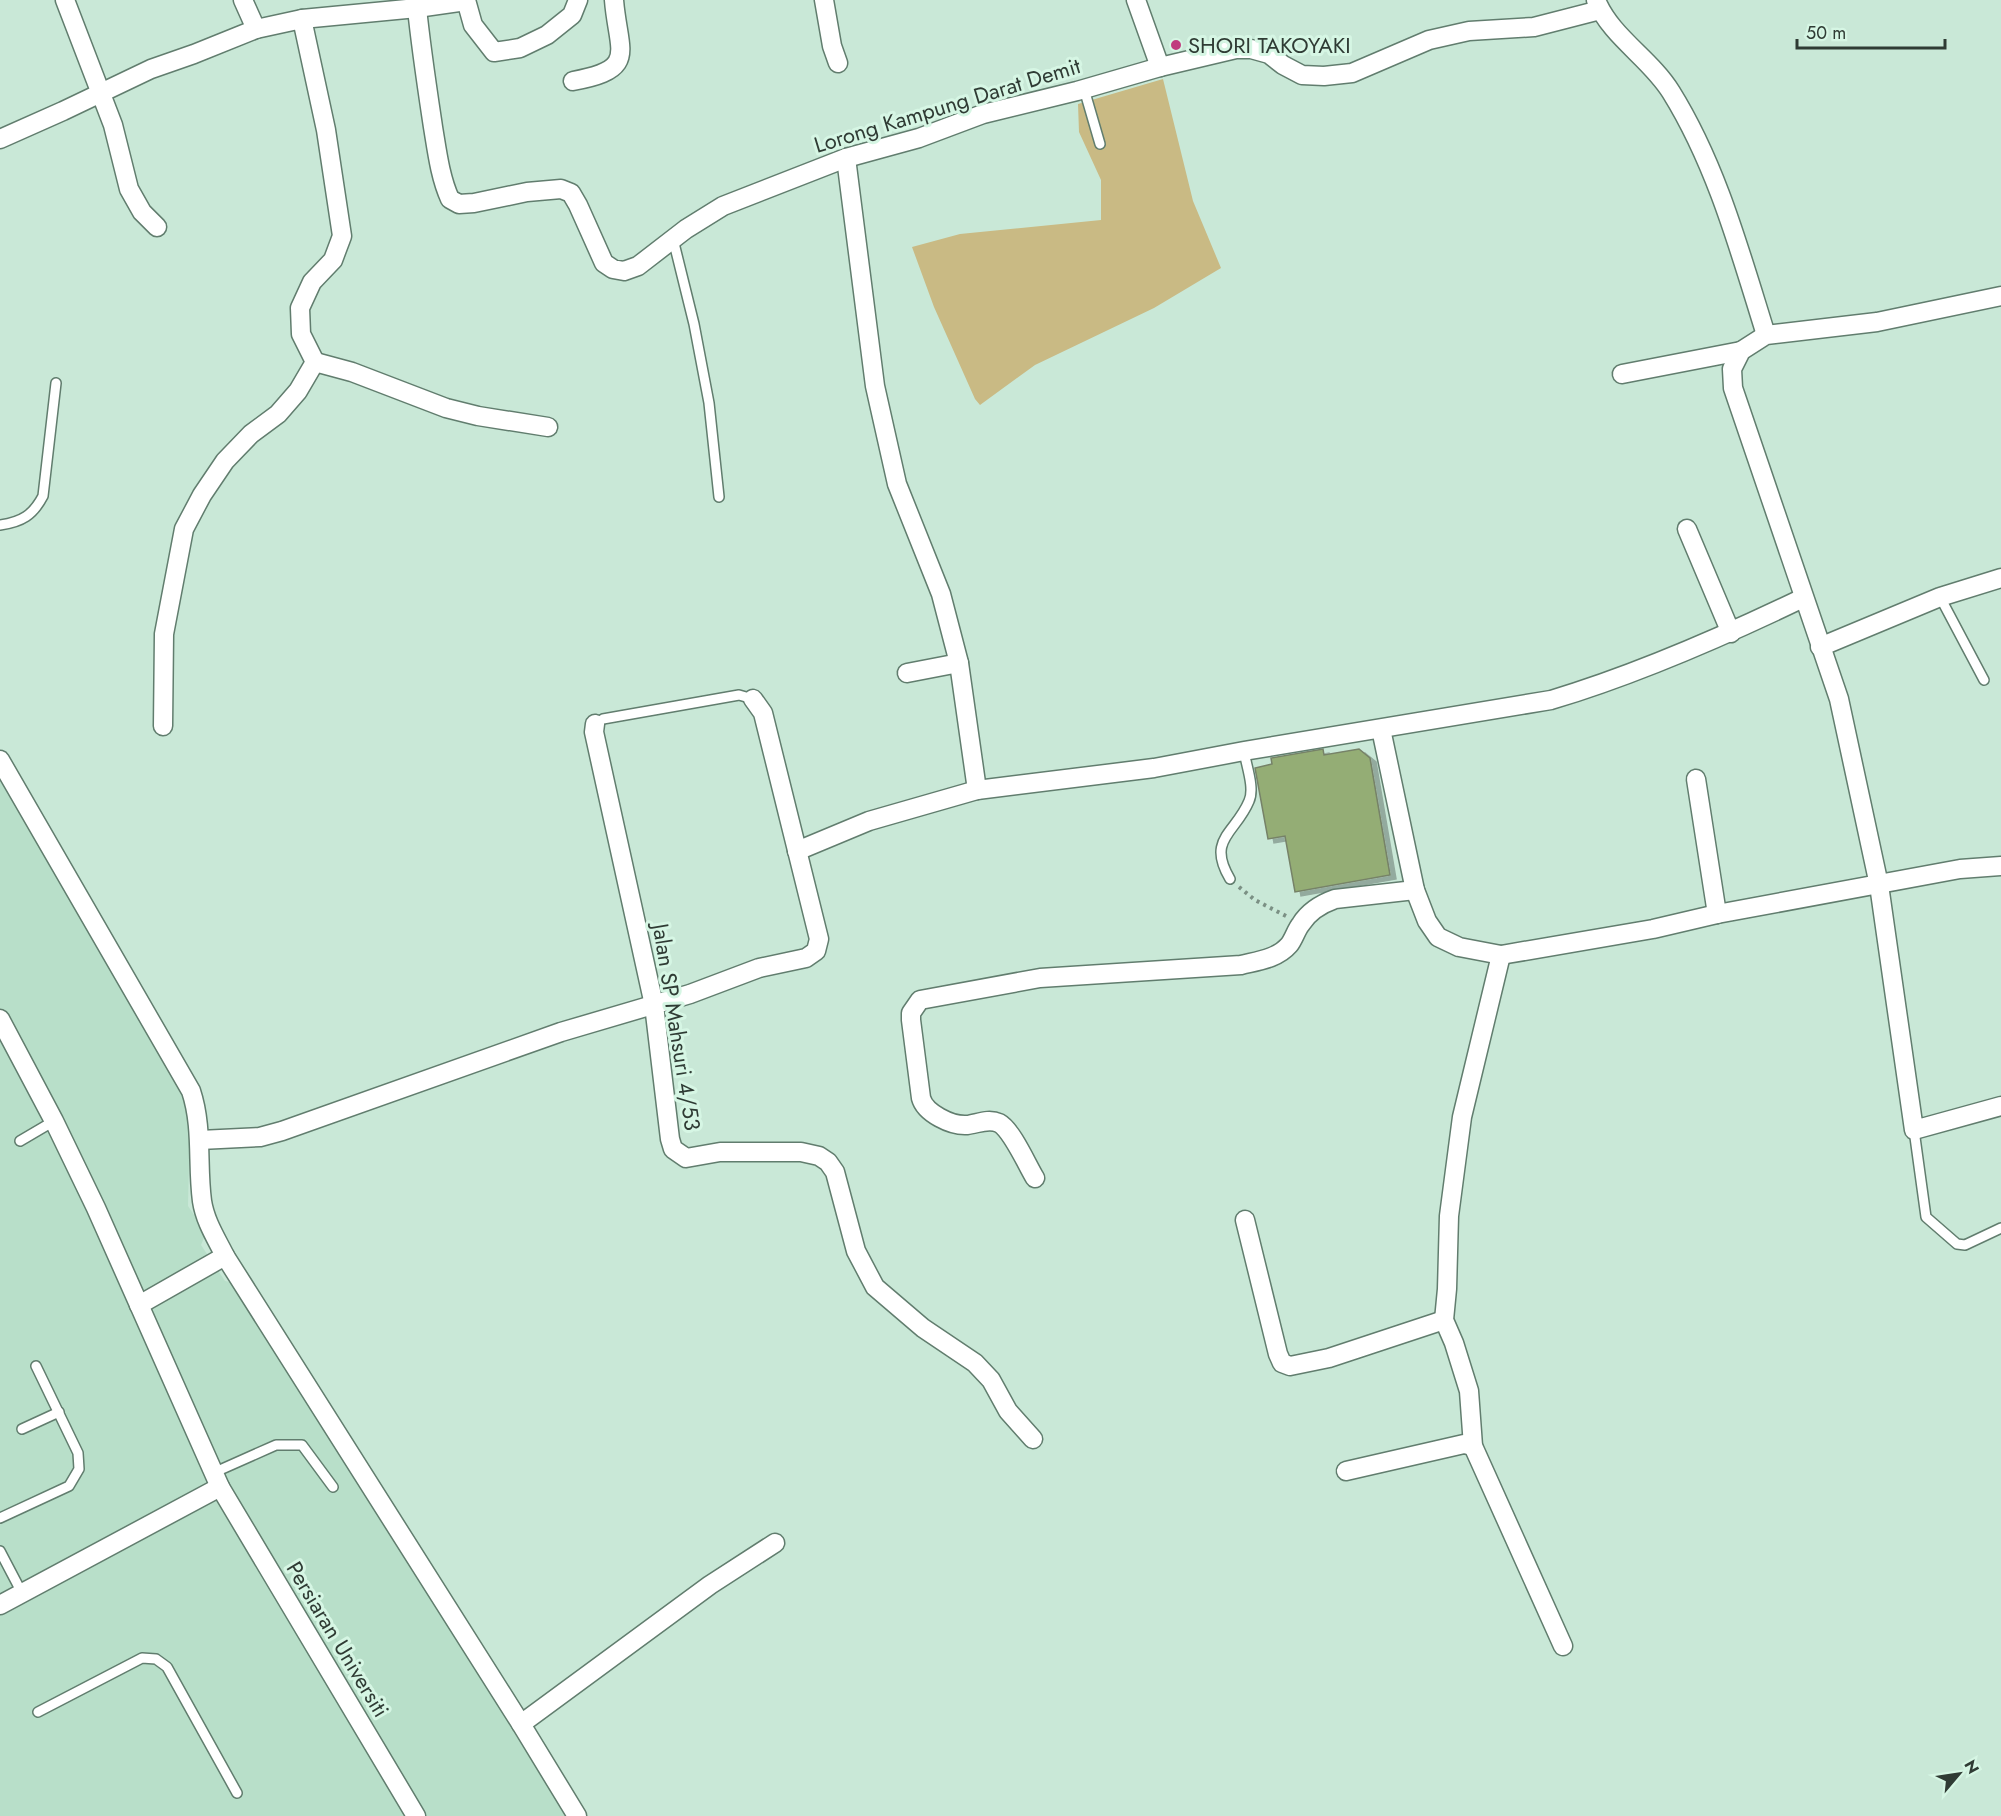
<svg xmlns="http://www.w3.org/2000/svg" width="2001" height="1816" font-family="Jost,sans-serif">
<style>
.built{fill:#b8dfc9}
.green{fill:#c9ba84}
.building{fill:#94ad74;stroke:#768268;stroke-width:1.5;filter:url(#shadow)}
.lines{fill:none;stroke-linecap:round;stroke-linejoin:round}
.lane-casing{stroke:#617d6e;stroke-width:12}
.street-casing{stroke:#617d6e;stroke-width:21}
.path{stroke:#7b9084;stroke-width:4;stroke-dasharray:3 4.5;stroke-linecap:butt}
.lane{stroke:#fff;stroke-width:9}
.street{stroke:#fff;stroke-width:18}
.poi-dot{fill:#c03b7e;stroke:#d6f6e4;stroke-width:2}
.labels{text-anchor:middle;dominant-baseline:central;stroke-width:6;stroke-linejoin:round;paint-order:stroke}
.poi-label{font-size:22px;fill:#2f3b34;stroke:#d6f6e4;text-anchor:start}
.street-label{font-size:22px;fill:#2f3b34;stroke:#d6f6e4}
</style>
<defs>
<filter id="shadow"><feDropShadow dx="6" dy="4" stdDeviation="0" flood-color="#0004"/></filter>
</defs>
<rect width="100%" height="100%" fill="#c9e8d7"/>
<polygon class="built" points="0,769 182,1086 190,1120 188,1206 206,1233 201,1245 225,1281 239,1284 566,1816 0,1816"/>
<polygon class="green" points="1163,79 1193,201 1221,268 1154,308 1035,365 980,405 975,399 934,307 912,247 960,234 1101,220 1101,180 1079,132 1078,104"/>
<polygon class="building" points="1323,749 1324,755 1359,749 1370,758 1390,875 1295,892 1285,836 1268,839 1255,768 1272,764 1271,758"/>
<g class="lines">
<g class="lane-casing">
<g id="lane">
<polyline points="1084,89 1100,144"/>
<polyline points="673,239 694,324 709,403 719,497"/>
<path d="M0,525c22,-3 33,-10 43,-29l13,-113"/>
<polyline points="1940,597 1984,680"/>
<polyline points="595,724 603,719 739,695 753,699"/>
<path d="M1230,879c-24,-40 6,-46 19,-78 6,-13 -3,-36 -5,-50"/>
<polyline points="1914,1130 1926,1217 1957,1244 1965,1245 2001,1228"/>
<polyline points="20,1141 54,1121"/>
<polyline points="22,1429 59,1412"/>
<polyline points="213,1473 276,1445 302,1445 333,1487"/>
<polyline points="0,1518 69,1486 79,1469 78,1453 36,1366"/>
<polyline points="0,1551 22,1593"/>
<polyline points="38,1712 142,1658 156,1659 167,1667 237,1793"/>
</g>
</g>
<g class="street-casing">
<g id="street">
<polyline points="65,0 113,125 129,189 142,212 157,227"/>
<polyline points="243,0 256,29"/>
<polyline points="466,0 473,25 494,52 520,48 547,35 572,15 578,0"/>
<polyline points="824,0 832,46 838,63"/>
<polyline points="1136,0 1160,67"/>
<path d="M1596,0c15,37 54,58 75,92 46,74 69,160 95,243"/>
<path d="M417,8c4,40 10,79 16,119 4,24 7,50 17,72l9,5 15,-1 53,-11 34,-3 10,4 7,12 26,58 9,6 11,2 14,-5 48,-37 37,-23 123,-48 73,-20 64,-24 94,-23 83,-24 76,-18h15l18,5 14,11 19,10 22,1 28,-3 77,-33 40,-9 65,-4 66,-17"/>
<path d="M573,81c66,-12 45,-29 41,-81"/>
<polyline points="0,139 63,111 151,69 194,54 256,29 302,19 417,8 466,1"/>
<polyline points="846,158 875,386 897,484 941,594 959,663 977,790"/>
<polyline points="2001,296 1877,322 1766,335 1741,351 1732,369 1733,388 1839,699 1879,885 1914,1130 2001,1106"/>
<polyline points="315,362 352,372 446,408 478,416 548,427"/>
<polyline points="1622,374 1741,351"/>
<polyline points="1687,529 1731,633"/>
<polyline points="1820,647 1940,597 2001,578"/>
<polyline points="907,673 959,663"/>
<polyline points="595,724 594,732 654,1005 670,1139 673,1149 686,1158 720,1152 801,1152 819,1156 828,1162 835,1172 856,1251 875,1287 923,1328 975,1363 991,1380 1008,1411 1033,1439"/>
<polyline points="163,726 164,634 184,529 202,495 225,461 251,434 278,414 298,391 315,362 301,334 300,308 312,282 333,260 342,236 326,130 302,19"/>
<polyline points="1381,729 1415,890 1427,921 1438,937 1459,947 1501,955 1653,929 1717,914 1960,869 2001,866"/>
<path d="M0,760l191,331c12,36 6,73 11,110 3,20 14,37 23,55l296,468 56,92"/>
<polyline points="1696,779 1717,914"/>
<path d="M797,851l72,-30 108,-31 177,-22 90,-17 307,-51c87,-26 171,-63 252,-102"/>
<polyline points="1501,955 1462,1117 1449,1216 1447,1289 1444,1320 1454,1343 1469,1391 1473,1446 1563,1646"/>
<polyline points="0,1019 54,1121 96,1208 220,1487 416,1816"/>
<polyline points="200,1140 260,1137 282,1131 561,1032 690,994 759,968 806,958 816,951 819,939 763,713 753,699"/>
<path d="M1035,1178c-8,-13 -23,-48 -36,-55 -11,-5 -22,1 -32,2 -16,1 -42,-12 -46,-27l-10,-78v-7l9,-13 120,-22 201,-13c16,-4 36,-6 48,-20 5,-6 7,-15 12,-21 8,-13 20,-20 34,-25l80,-9"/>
<polyline points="1245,1220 1278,1354 1282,1363 1290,1366 1329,1358 1444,1320"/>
<polyline points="139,1305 225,1256"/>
<polyline points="1346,1471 1464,1444 1473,1446"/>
<polyline points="0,1605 220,1487"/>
<polyline points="521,1724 710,1585 775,1543"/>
</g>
</g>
<polyline class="path" points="1239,887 1255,900 1286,916"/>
<use href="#lane" class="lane"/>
<use href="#street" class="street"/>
</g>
<circle class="poi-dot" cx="1176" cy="45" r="6"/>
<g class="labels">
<g class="poi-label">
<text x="1188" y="45">SHORI TAKOYAKI</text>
</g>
<g class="street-label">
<text transform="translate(947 105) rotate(-17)">Lorong Kampung Darat Demit</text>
<text transform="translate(677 1027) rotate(81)">Jalan SP Mahsuri 4/53</text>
<text transform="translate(338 1639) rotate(59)">Persiaran Universiti</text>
</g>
</g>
<g transform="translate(1959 1774) rotate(61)" stroke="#d6f6e4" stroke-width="4.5" paint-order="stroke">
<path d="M0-4.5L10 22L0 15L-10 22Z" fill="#2f3b34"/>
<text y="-9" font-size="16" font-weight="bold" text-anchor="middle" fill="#2f3b34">N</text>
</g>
<path d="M1797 39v9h148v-9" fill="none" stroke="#2f3b34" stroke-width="3"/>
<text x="1806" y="39" font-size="18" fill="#2f3b34" stroke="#d6f6e4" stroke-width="4.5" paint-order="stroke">50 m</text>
</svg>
